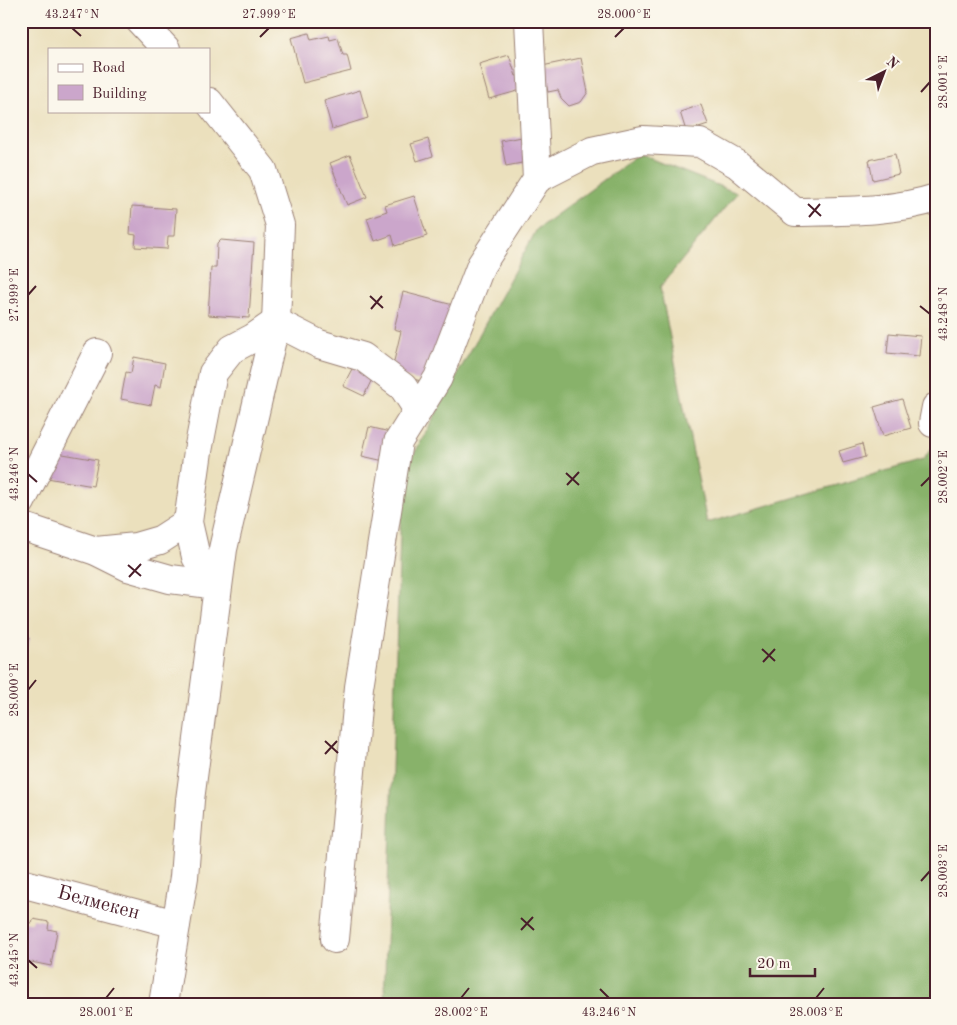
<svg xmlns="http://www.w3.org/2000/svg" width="957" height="1025" font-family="'Old Standard TT',serif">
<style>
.forest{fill:#88b26a;stroke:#69684a}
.building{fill:#cba6cb}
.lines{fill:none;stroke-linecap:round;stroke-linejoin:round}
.minor-casing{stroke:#9a8074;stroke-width:30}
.minor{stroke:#fff;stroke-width:28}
.ticks{fill:none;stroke:#4a1f2b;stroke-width:2}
.labels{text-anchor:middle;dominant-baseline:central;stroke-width:5;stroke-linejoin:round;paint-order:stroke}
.street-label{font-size:20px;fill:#4a1f2b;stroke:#fbf7ec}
.neatline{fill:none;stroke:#4a1f2b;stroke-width:2}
.ticks-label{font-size:12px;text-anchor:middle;fill:#4a1f2b}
</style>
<rect width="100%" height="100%" fill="#fbf7ec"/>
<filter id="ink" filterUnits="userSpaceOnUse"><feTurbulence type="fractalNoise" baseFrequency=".02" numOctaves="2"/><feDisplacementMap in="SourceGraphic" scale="10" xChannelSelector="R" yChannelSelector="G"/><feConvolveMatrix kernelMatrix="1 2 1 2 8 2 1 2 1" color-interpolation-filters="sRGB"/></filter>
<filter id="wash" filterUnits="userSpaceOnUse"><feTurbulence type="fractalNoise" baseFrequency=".0096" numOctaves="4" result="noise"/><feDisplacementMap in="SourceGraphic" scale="20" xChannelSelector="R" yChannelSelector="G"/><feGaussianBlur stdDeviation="1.12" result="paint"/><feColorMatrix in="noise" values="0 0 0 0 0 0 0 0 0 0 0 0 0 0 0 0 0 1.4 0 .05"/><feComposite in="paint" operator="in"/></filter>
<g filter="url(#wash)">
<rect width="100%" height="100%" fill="#ebe0bd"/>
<polygon class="forest" points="639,154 737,193 660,287 707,523 923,460 936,442 936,1004 384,1004 402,476 537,229"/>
<g id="blocks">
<g class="building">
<polygon points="309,33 311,40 329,36 330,40 338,38 343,55 347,55 351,71 303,83 291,38"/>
<polygon points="509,55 516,76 523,74 528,88 489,99 479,64"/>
<polygon points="581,58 588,92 581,102 569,106 561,98 558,90 548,92 542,66"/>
<polygon points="360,90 368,118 332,129 324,101"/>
<polygon points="701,105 708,124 686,131 680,112"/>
<polygon points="522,137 527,162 506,166 501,141"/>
<polygon points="428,139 433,156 417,161 411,144"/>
<polygon points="895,154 899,174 873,180 869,160"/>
<polygon points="350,155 367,197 347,205 330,163"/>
<polygon points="414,196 427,236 395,246 392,235 375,241 367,218 387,211 385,205"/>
<polygon points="132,206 176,209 174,236 168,236 167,249 135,247 136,235 130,234"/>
<polygon points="221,240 254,243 249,318 208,315 211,268 216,268 217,244"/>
<polygon points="403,292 457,306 430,383 391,374 401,331 394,329"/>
<polygon points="889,333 921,336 919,356 887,353"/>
<polygon points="134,357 165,363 161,387 155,385 151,405 121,399 126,372 131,373"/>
<polygon points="353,367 373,377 364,396 343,386"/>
<polygon points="902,399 911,428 883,436 874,407"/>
<polygon points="369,427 390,432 384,461 362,456"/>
<polygon points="862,444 865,457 843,463 839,451"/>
<polygon points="51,452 98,460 93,486 47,478"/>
<polygon points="21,636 29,638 25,656 21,655"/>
<polygon points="33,919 49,922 48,929 57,931 51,966 21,960 21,921 32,923"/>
</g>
</g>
</g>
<g filter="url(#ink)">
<use href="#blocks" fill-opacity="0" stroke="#9a8074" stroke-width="1"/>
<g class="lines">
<g class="minor-casing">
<g id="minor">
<polyline points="140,21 166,49"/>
<path d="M537,179l55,-28 51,-11 57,3 37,21 58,48c44,-1 99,0 141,-14"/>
<polyline points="276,322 319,344 363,357 403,387 418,410"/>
<polyline points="933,423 936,407"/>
<polyline points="21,502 97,353"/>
<polyline points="21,526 96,551 128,567 170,579 218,585"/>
<polyline points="96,551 136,547 160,540 188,522"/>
<polyline points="218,585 196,557 188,522 198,451 213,373 232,349 253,338 276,322"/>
<path id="s1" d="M21,883l155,41"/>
<polyline points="335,939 359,687 398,442 438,378 481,265 537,179 529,21"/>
<polyline points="163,1004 184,877 190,800 223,549 276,322 280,225 263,170 209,102"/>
</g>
</g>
<use href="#minor" class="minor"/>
</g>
</g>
<path class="ticks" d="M72,28l9,8M260,37l9,-9M615,37l9,-9M921,92l9,-10M808,204l13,12M809,217l11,-13M28,295l8,-9M370,296l13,12M920,306l10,8M371,309l11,-13M566,473l13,12M28,474l9,8M567,485l12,-13M921,486l9,-9M128,565l13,11M129,577l12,-13M762,649l13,12M763,662l12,-13M28,690l8,-10M325,741l13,12M325,754l12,-13M921,881l9,-10M521,918l13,12M521,930l12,-13M28,960l9,8M600,989l9,9M106,998l8,-10M461,998l8,-10M816,998l8,-10"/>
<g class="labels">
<g class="street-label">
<text stroke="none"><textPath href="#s1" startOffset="80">Белмекен</textPath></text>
</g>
</g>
<rect width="957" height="1025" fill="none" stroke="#fbf7ec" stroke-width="55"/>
<rect x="48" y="48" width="162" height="65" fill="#fbf7ec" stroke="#b4a19f"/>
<rect x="58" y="64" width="25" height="8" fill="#ffffff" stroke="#b4a19f"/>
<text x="92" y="72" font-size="15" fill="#4a1f2b">Road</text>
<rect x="58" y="85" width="25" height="15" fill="#cba6cb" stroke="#b4a19f"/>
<text x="92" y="98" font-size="15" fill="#4a1f2b">Building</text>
<g transform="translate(884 72) rotate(42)" stroke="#fbf7ec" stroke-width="4" paint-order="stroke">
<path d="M0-4L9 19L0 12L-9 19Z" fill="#4a1f2b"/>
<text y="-8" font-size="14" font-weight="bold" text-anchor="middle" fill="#4a1f2b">N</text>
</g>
<path d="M750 968v8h65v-8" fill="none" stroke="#4a1f2b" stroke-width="2.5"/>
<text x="757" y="968" font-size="15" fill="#4a1f2b" stroke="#fbf7ec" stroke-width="4" paint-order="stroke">20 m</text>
<rect x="28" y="28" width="902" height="970" class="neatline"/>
<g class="ticks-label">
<text x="72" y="18">43.247°N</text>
<text x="269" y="18">27.999°E</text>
<text x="624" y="18">28.000°E</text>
<text transform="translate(943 82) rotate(-90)" y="4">28.001°E</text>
<text transform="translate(14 295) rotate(-90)" y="4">27.999°E</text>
<text transform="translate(943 314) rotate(-90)" y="4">43.248°N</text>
<text transform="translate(14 474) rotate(-90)" y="4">43.246°N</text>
<text transform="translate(943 477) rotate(-90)" y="4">28.002°E</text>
<text transform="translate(14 690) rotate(-90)" y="4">28.000°E</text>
<text transform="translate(943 871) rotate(-90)" y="4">28.003°E</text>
<text transform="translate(14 960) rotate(-90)" y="4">43.245°N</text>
<text x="106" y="1016">28.001°E</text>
<text x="461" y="1016">28.002°E</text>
<text x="609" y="1016">43.246°N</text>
<text x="816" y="1016">28.003°E</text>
</g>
</svg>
